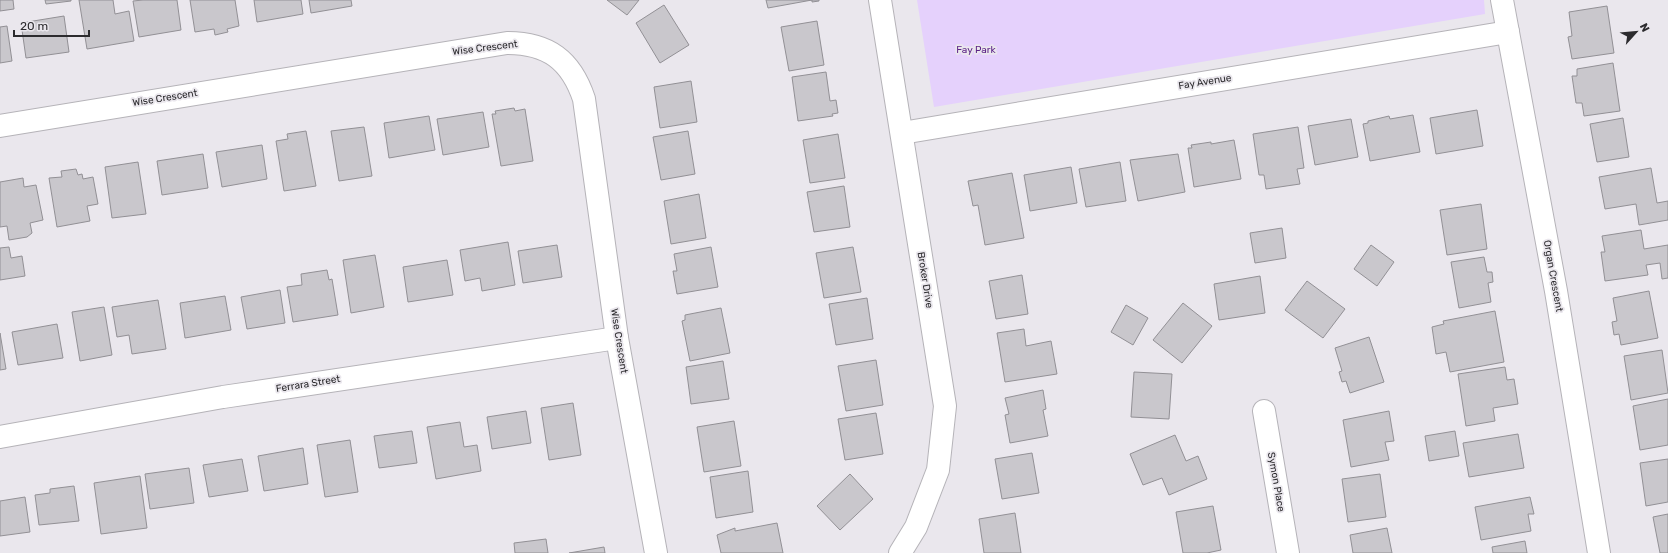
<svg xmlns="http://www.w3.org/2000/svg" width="1668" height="553" font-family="Rubik,sans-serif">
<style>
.green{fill:#e5d1fc}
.building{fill:#c9c7cc;stroke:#929095}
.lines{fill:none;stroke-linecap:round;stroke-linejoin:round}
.minor-casing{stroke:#b5b3b8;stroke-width:24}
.minor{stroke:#fff;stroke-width:22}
.labels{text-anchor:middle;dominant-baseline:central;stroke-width:3.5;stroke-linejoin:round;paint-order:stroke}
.street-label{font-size:10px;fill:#2c2b2e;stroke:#eae7ed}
.park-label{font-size:10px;fill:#5c2387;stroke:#eae7ed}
</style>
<rect width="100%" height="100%" fill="#eae7ed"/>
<polygon class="green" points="917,0 1484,0 1485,14 934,107"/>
<g class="building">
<polygon points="0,0 13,0 14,9 0,11"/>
<polygon points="45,0 71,0 71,1 46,4"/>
<polygon points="79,0 113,0 115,14 129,11 134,41 87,49"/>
<polygon points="143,0 177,0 181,30 139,37 133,1"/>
<polygon points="190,0 235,0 239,26 227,29 228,32 215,35 214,29 195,32"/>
<polygon points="254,0 301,0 303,14 257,22"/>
<polygon points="309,0 351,0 352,6 311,13"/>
<polygon points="607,0 639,0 627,15"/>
<polygon points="766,0 819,0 819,1 812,2 812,0 768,8"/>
<polygon points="664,5 689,45 660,63 636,23"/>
<polygon points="1607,6 1614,53 1572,59 1568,37 1572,36 1569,12"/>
<polygon points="64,16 69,52 26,58 21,23"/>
<polygon points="817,21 824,65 789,71 781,27"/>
<polygon points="7,26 12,61 0,63 0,27"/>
<polygon points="1613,63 1620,111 1584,116 1582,103 1576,103 1572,76 1577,76 1577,69"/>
<polygon points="826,72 830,101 836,100 838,113 832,114 833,116 798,121 792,77"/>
<polygon points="691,81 697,122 660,128 654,87"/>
<polygon points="514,108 515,111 525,109 533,161 501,166 492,114 496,114 495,111"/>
<polygon points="1477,110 1483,146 1436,154 1430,118"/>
<polygon points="483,112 489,147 443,155 437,119"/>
<polygon points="1413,115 1420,152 1370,161 1363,124 1368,123 1368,121 1389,116 1390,119"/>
<polygon points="429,116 435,150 389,158 384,123"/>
<polygon points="1623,118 1629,157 1597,162 1590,124"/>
<polygon points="1351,119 1358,157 1315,165 1308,126"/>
<polygon points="364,127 372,176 339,181 331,131"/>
<polygon points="1298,127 1304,168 1297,169 1300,184 1266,189 1264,175 1259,175 1253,134"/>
<polygon points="306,131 316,186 284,191 276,141 288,139 287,134"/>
<polygon points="688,131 695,174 661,180 653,137"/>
<polygon points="838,134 845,178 810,183 803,140"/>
<polygon points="1234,140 1241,179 1194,187 1188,148 1192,148 1191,145 1211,142 1211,144"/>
<polygon points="262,145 267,179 222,187 216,152"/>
<polygon points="203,154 208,188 162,195 157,161"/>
<polygon points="1178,154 1185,192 1138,201 1130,160"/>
<polygon points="138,162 146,214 112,218 105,167"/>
<polygon points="1120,162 1126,201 1086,207 1079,169"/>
<polygon points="1071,167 1077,203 1030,211 1024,175"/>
<polygon points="1651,168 1657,203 1668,201 1668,220 1639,225 1636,204 1605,209 1599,177"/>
<polygon points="76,169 78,175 82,174 83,179 93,177 98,204 87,206 90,221 57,227 49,178 62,177 61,171"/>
<polygon points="1012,173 1024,238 985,245 978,205 973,206 968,181"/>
<polygon points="23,178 24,187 36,185 43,220 30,223 32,233 27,237 9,240 7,226 0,227 0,182"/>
<polygon points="844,186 850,227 814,232 807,192"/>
<polygon points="699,194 706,238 671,244 664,201"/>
<polygon points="1481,204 1487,249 1447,255 1440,210"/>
<polygon points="1282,228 1286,258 1255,263 1250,233"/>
<polygon points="1641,230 1644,249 1668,245 1668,278 1662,279 1660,263 1646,265 1648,275 1605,281 1601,252 1605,252 1602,236"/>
<polygon points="508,242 515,285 482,291 480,278 465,281 460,250"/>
<polygon points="557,245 562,277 523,283 518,251"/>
<polygon points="1371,245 1394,262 1377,286 1354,269"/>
<polygon points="9,247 11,258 22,256 25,276 0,280 0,248"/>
<polygon points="711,247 718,287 677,294 673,271 677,271 674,254"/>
<polygon points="853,247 861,292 824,298 816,253"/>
<polygon points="375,255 384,307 351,313 343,260"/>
<polygon points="1484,257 1487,272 1492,272 1493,282 1488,283 1491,302 1459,308 1451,262"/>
<polygon points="447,260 453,295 408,302 403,267"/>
<polygon points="327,270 329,280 332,279 338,315 293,322 287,287 302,285 301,274"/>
<polygon points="1022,275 1028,314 996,319 989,281"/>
<polygon points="1260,276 1265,313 1219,320 1214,284"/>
<polygon points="1307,281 1345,309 1323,338 1285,310"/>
<polygon points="280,290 285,323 247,329 241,297"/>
<polygon points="1649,291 1658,338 1621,345 1619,334 1614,335 1612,322 1617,321 1613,298"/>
<polygon points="225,296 231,330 185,338 180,303"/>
<polygon points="867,298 873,339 836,345 829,304"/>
<polygon points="158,300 166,349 132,354 129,335 117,337 112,307"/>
<polygon points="1183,303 1212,326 1182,363 1153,340"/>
<polygon points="1126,305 1148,318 1133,345 1111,332"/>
<polygon points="104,307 112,355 80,361 72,312"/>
<polygon points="721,308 730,353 690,361 682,321 685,320 685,315"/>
<polygon points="1495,311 1504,362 1450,372 1446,352 1436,354 1432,327 1444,324 1443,321"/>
<polygon points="57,324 63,358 18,365 12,332"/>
<polygon points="1024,329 1026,346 1051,341 1057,374 1005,382 997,333"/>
<polygon points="0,333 6,369 0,370"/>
<polygon points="1369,337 1384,382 1350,393 1346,381 1342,382 1339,372 1342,371 1335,348"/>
<polygon points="1662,350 1668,393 1631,400 1624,356"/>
<polygon points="876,360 883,405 846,411 838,366"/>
<polygon points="723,361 729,399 691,404 686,367"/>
<polygon points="1505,367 1507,380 1514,379 1518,404 1493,408 1495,421 1466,426 1458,374"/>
<polygon points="1134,372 1172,374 1169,419 1131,417"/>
<polygon points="1043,390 1046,409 1043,410 1048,436 1010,443 1005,415 1009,414 1005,398"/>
<polygon points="1668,399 1668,445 1640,450 1633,406"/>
<polygon points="573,403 581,455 549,460 541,408"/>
<polygon points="526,411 531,443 492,449 487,417"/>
<polygon points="1389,411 1394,441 1385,442 1389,460 1351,467 1343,420"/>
<polygon points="876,413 883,454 845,460 838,419"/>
<polygon points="734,421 741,466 704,472 697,427"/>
<polygon points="460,422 464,447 477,445 481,471 436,479 427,427"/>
<polygon points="412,431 417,463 379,468 374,436"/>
<polygon points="1455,431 1459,456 1429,461 1425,436"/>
<polygon points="1518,434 1524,468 1469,477 1463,443"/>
<polygon points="1175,435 1186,461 1198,456 1207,479 1169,495 1162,478 1143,485 1130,454"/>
<polygon points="350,440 358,492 325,497 317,445"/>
<polygon points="303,448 308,484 264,491 258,456"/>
<polygon points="1032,453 1039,493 1002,499 995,459"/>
<polygon points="242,459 248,491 209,497 203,465"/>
<polygon points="1668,459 1668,502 1646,506 1640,463"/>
<polygon points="189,468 194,503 150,509 145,474"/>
<polygon points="748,471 753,512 716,518 710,477"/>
<polygon points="850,474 873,499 840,530 817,506"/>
<polygon points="1380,474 1386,517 1348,522 1342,479"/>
<polygon points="140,476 147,528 101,534 94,483"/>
<polygon points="74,486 79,521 39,525 35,495 50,493 50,489"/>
<polygon points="25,497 30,532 0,536 0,501"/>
<polygon points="1530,497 1534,514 1528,514 1531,531 1481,540 1475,507"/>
<polygon points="1213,506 1221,550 1207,553 1183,553 1176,512"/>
<polygon points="1015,513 1021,553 984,553 979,519"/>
<polygon points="1668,514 1668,553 1660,553 1653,517"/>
<polygon points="777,523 783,553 721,553 717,535 735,528 735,531"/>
<polygon points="1387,528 1392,553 1353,553 1350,535"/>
<polygon points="546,539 548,553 515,553 514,543"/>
<polygon points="1525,541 1527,553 1493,553 1492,547"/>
<polygon points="604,547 605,553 569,553"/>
</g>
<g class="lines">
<g class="minor-casing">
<g id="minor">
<polyline points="880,0 945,406 938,470 916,527 900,553"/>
<polyline points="1502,0 1556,291 1599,553"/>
<path d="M0,126l507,-83c41,0 64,17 77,56l33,239 39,215"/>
<polyline points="902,133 1508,32"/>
<polyline points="1264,411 1288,553"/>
<polyline points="0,437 223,397 617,338"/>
</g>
</g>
<use href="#minor" class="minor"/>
</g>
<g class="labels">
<g class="street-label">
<text transform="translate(485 48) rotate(-7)">Wise Crescent</text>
<text transform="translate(1205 82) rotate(-9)">Fay Avenue</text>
<text transform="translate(165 98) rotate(-9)">Wise Crescent</text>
<text transform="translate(1553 276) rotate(80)">Organ Crescent</text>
<text transform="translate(925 280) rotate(81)">Broker Drive</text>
<text transform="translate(619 341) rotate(81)">Wise Crescent</text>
<text transform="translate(308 384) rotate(-9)">Ferrara Street</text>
<text transform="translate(1276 482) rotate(80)">Symon Place</text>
</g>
<g class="park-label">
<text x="976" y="50">Fay Park</text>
</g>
</g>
<g transform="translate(1636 32) rotate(63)" stroke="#eae7ed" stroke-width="3" paint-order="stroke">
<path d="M0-3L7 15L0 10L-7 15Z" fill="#2c2b2e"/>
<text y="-6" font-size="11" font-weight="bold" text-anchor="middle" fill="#2c2b2e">N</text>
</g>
<path d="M14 30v6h75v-6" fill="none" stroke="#2c2b2e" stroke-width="2"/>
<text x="20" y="30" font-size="12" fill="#2c2b2e" stroke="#eae7ed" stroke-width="3" paint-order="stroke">20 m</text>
</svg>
